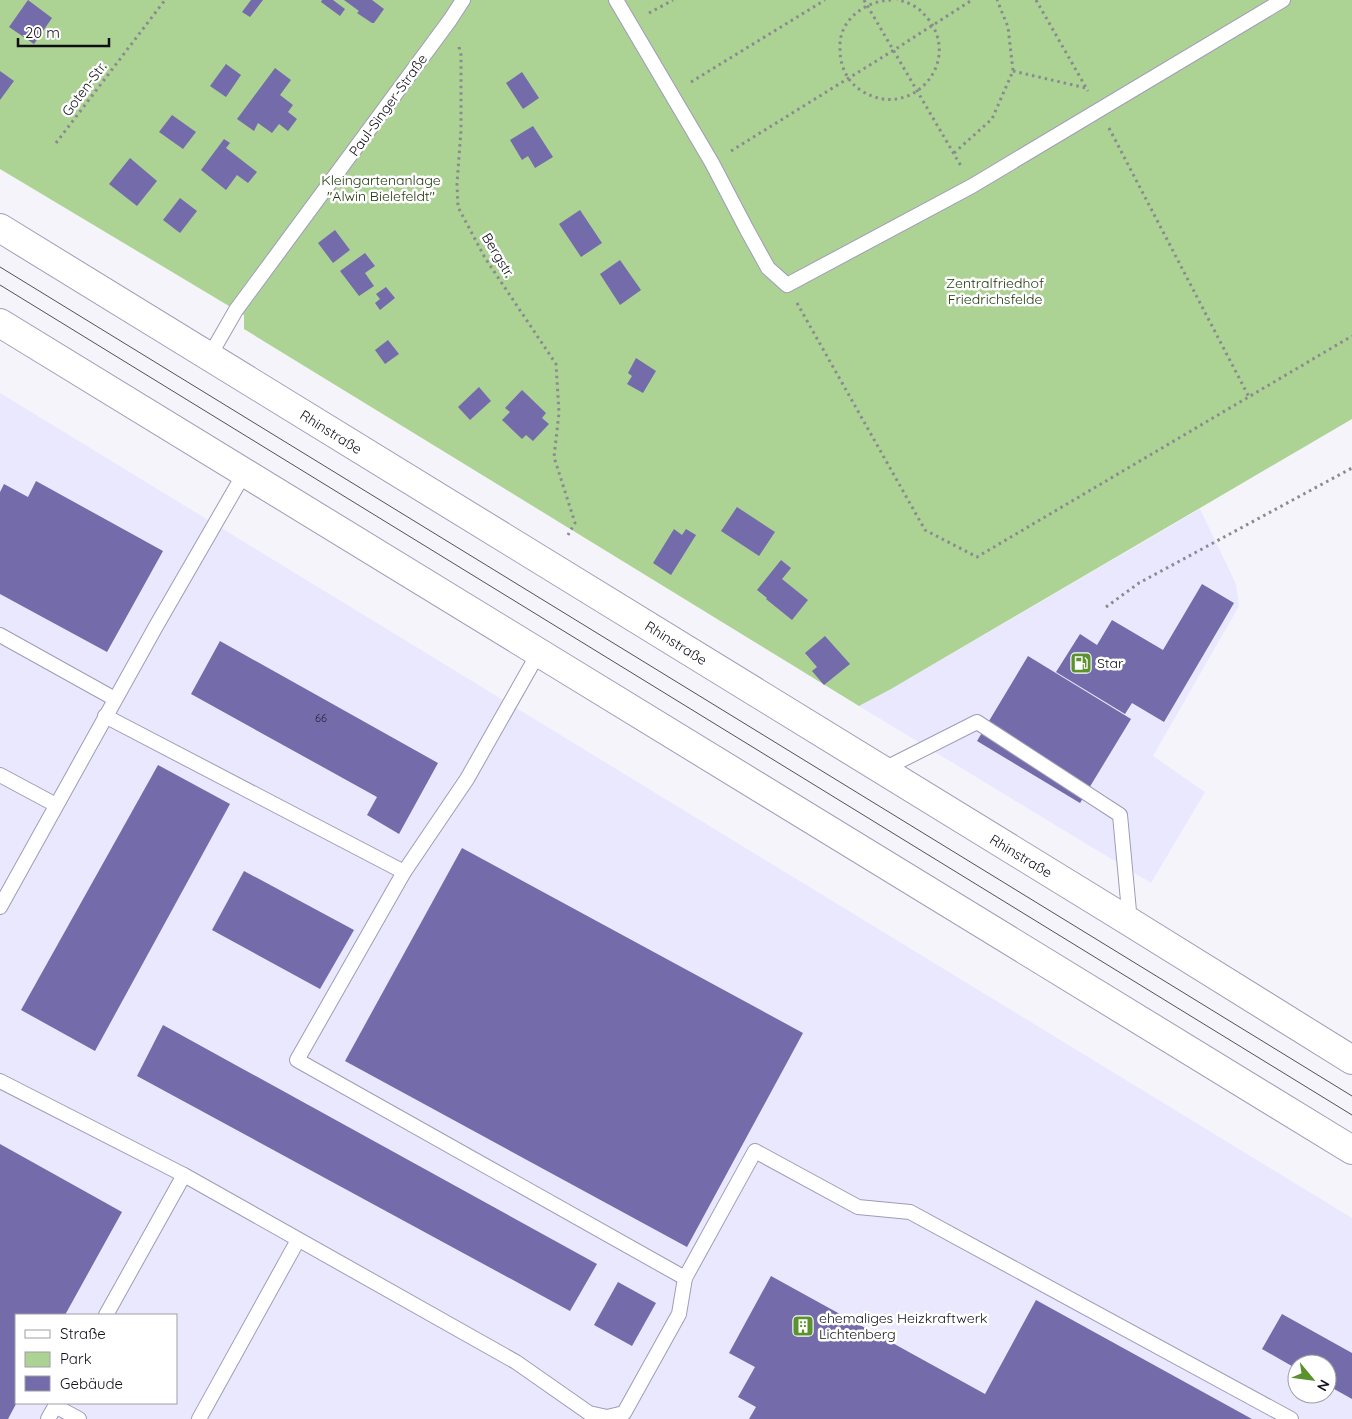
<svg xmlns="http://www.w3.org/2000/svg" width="1352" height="1419" font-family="Quicksand,sans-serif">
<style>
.built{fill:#eae8fe;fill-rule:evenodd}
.green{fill:#acd394}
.building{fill:#736baa}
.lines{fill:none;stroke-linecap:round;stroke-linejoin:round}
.lane-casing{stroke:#9e9cb7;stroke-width:16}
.secondary-casing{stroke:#9e9cb7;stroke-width:30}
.path{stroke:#8b8a91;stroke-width:3;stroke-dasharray:2.5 4;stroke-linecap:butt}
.lane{stroke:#fff;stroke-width:14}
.secondary{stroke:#fff;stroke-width:28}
.tram{stroke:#53525b;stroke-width:1}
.labels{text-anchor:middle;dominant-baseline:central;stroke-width:5;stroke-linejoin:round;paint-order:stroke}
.number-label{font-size:11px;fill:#29263c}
.street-label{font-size:14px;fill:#100f18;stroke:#fff}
.park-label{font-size:14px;fill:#20390c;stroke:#fff}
.poi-label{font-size:14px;fill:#100f18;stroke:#fff;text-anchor:start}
</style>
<rect width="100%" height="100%" fill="#f5f4fa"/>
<g class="built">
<path d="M0,393l1352,825v201h-1352zM16,1315h160v88h-160zM1297,1364h30v30h-30z"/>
<polygon points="1200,509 1236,584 1239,606 1153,756 1205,792 1151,883 859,706 891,689"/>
</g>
<polygon class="green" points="0,0 1352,0 1352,419 891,689 859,706 244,329 244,315 0,169"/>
<g class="building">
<polygon points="28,0 52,18 34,44 9,27"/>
<polygon points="251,0 263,0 250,17 242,12"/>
<polygon points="322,0 333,0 345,9 340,16 321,2"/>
<polygon points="344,0 372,0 384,9 374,23 372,23 357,13 359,11"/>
<polygon points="226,64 241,75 226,97 210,86"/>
<polygon points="275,68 291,80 280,95 293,105 288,112 297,119 288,131 279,124 272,133 258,123 254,131 237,119"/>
<polygon points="0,71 14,81 0,100"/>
<polygon points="522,72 539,98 523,109 506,83"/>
<polygon points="172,115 196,132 183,149 159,132"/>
<polygon points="533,126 553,157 535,168 528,156 522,160 510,140"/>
<polygon points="224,139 230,143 226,148 257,172 248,183 237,175 226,190 201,170"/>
<polygon points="130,158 157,181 137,206 109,184"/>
<polygon points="180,198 197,211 180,233 163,220"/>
<polygon points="580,210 602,243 581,257 559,224"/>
<polygon points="335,230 350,250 333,263 318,243"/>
<polygon points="365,253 375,266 365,273 374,286 359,296 340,271"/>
<polygon points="620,260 641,290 620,305 600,274"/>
<polygon points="386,287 395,298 380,310 375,303 380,299 376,294"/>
<polygon points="388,340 399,354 385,364 375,350"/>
<polygon points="636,358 656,371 643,393 627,384 632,376 628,373"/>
<polygon points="479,387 491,401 470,420 458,407"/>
<polygon points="522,390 546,413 542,418 549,424 533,441 526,435 522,439 502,420 510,412 505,408"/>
<polygon points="36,481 163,551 107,652 0,594 0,492 4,484 28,497"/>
<polygon points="737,507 775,532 759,556 721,531"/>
<polygon points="674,529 682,535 686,529 696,535 671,575 653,563"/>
<polygon points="781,560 791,568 782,579 808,600 792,620 766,599 767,598 757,590"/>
<polygon points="1202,584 1234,603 1164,722 1132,703 1125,714 1056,672 1080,634 1097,645 1112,620 1163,650"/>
<polygon points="825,636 850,664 824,685 812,671 817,667 805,653"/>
<polygon points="220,641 438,763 399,834 367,815 377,797 191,694"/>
<polygon points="1028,656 1131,719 1080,803 977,741"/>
<polygon points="158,765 230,804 95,1051 21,1010"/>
<polygon points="462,848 803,1033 687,1247 345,1061"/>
<polygon points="244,871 354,930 320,989 212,930"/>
<polygon points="163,1025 597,1264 570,1311 137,1076"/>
<polygon points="0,1144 122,1212 65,1315 16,1315 16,1404 8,1419 0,1419"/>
<polygon points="771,1276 985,1394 1036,1300 1252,1419 749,1419 756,1407 738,1397 755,1367 729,1353"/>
<polygon points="618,1282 656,1303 632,1346 594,1325"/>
<polygon points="1282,1314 1352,1353 1352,1399 1327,1385 1327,1364 1297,1364 1297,1369 1262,1349"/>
</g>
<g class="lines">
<g class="lane-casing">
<g id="lane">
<polyline points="616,0 712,163 747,230 768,268 787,285 972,186 1283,0"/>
<polyline points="209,357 236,310 450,20 463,0"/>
<polyline points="0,635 115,699"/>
<polyline points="539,652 467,779 404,872 297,1060 685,1278 755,1151 858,1207 910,1212 1291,1419"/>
<polyline points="105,716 404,872"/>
<polyline points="882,770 977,722 1120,815 1130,922"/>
<polyline points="0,775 56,805"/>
<polyline points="0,907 155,628 245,472"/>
<polyline points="0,1081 184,1175 516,1362 589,1413 607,1417 624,1413 679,1314 685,1278"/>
<polyline points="106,1315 184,1175"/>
<polyline points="55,1406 79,1419"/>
<polyline points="48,1419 57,1403"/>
<polyline points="199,1419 298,1240"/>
</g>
</g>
<g class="secondary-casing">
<g id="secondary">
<polyline points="0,228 1130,922 1352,1060"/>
<polyline points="0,323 1352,1150"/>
</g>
</g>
<g class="path">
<polyline points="864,0 961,166"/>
<path d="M891,0c-27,1 -53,21 -51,49 0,17 7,33 22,42 47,30 100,-26 67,-71 -5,-6 -10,-12 -17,-15 -5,-3 -10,-4 -15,-5"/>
<polyline points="1036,0 1088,91"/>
<polyline points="649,13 673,0"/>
<polyline points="459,47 461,55 461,130 457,184 458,207 485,258 556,364 559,413 554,457 575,523 568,535"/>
<polyline points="1013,71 1086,88"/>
<polyline points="691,82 825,0"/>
<polyline points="1109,128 1249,397"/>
<polyline points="56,143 165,0"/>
<polyline points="731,151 894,50 972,0"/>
<polyline points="954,153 992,119 1013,71 1008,27 997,0"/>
<polyline points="797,303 925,530 977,557 1352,336"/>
<polyline points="1106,607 1139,583 1352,468"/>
</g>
<use href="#lane" class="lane"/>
<use href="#secondary" class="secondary"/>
<g class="tram">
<polyline points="0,267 1352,1096"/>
<polyline points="0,285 1352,1115"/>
</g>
</g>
<defs>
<g id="fuel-square" transform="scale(1.125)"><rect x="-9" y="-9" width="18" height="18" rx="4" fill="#5a922e" stroke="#fff"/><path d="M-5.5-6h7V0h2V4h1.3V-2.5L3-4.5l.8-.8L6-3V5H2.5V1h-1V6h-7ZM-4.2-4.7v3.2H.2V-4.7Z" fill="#fff"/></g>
<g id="building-square" transform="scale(1.125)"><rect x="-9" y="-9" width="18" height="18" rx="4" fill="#5a922e" stroke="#fff"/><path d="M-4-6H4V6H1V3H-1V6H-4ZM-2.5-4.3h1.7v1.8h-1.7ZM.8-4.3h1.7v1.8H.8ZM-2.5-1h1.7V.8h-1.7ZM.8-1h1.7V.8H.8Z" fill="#fff"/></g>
</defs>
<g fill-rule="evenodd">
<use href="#fuel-square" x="1081" y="663"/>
<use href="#building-square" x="803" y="1326"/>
</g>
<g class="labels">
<g class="number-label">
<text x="321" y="718">66</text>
</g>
<g class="street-label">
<text transform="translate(84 89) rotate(-53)">Goten-Str.</text>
<text transform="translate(388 105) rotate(-54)">Paul-Singer-Straße</text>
<text transform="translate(498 255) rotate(59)">Bergstr.</text>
<text transform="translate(331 432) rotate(32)">Rhinstraße</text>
<text transform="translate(676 643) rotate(32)">Rhinstraße</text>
<text transform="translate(1021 856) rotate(31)">Rhinstraße</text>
</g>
<g class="park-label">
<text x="381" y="180">Kleingartenanlage<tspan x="381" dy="16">"Alwin Bielefeldt"</tspan></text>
<text x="995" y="283">Zentralfriedhof<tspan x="995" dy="16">Friedrichsfelde</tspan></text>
</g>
<g class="poi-label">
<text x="1097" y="663">Star</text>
<text x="819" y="1318">ehemaliges Heizkraftwerk<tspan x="819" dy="16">Lichtenberg</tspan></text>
</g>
</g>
<rect x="15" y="1314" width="162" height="90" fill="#ffffff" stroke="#9f9fa3"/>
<rect x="25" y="1330" width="25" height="8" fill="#ffffff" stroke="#9f9fa3"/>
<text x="60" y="1339" font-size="15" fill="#100f18">Straße</text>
<rect x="25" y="1352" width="25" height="15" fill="#acd394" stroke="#9f9fa3"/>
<text x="60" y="1364" font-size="15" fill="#100f18">Park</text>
<rect x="25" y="1376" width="25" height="15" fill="#736baa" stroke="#9f9fa3"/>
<text x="60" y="1389" font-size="15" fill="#100f18">Gebäude</text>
<g transform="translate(1312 1379) rotate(119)"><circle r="24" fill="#ffffff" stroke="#9f9fa3"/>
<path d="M0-4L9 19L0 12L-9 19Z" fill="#5a922e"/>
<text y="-8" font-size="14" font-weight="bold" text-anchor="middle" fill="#100f18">N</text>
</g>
<path d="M18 38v8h91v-8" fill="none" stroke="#100f18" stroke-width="2.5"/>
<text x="25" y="38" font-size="15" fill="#100f18" stroke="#ffffff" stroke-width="4" paint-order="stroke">20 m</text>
</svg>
